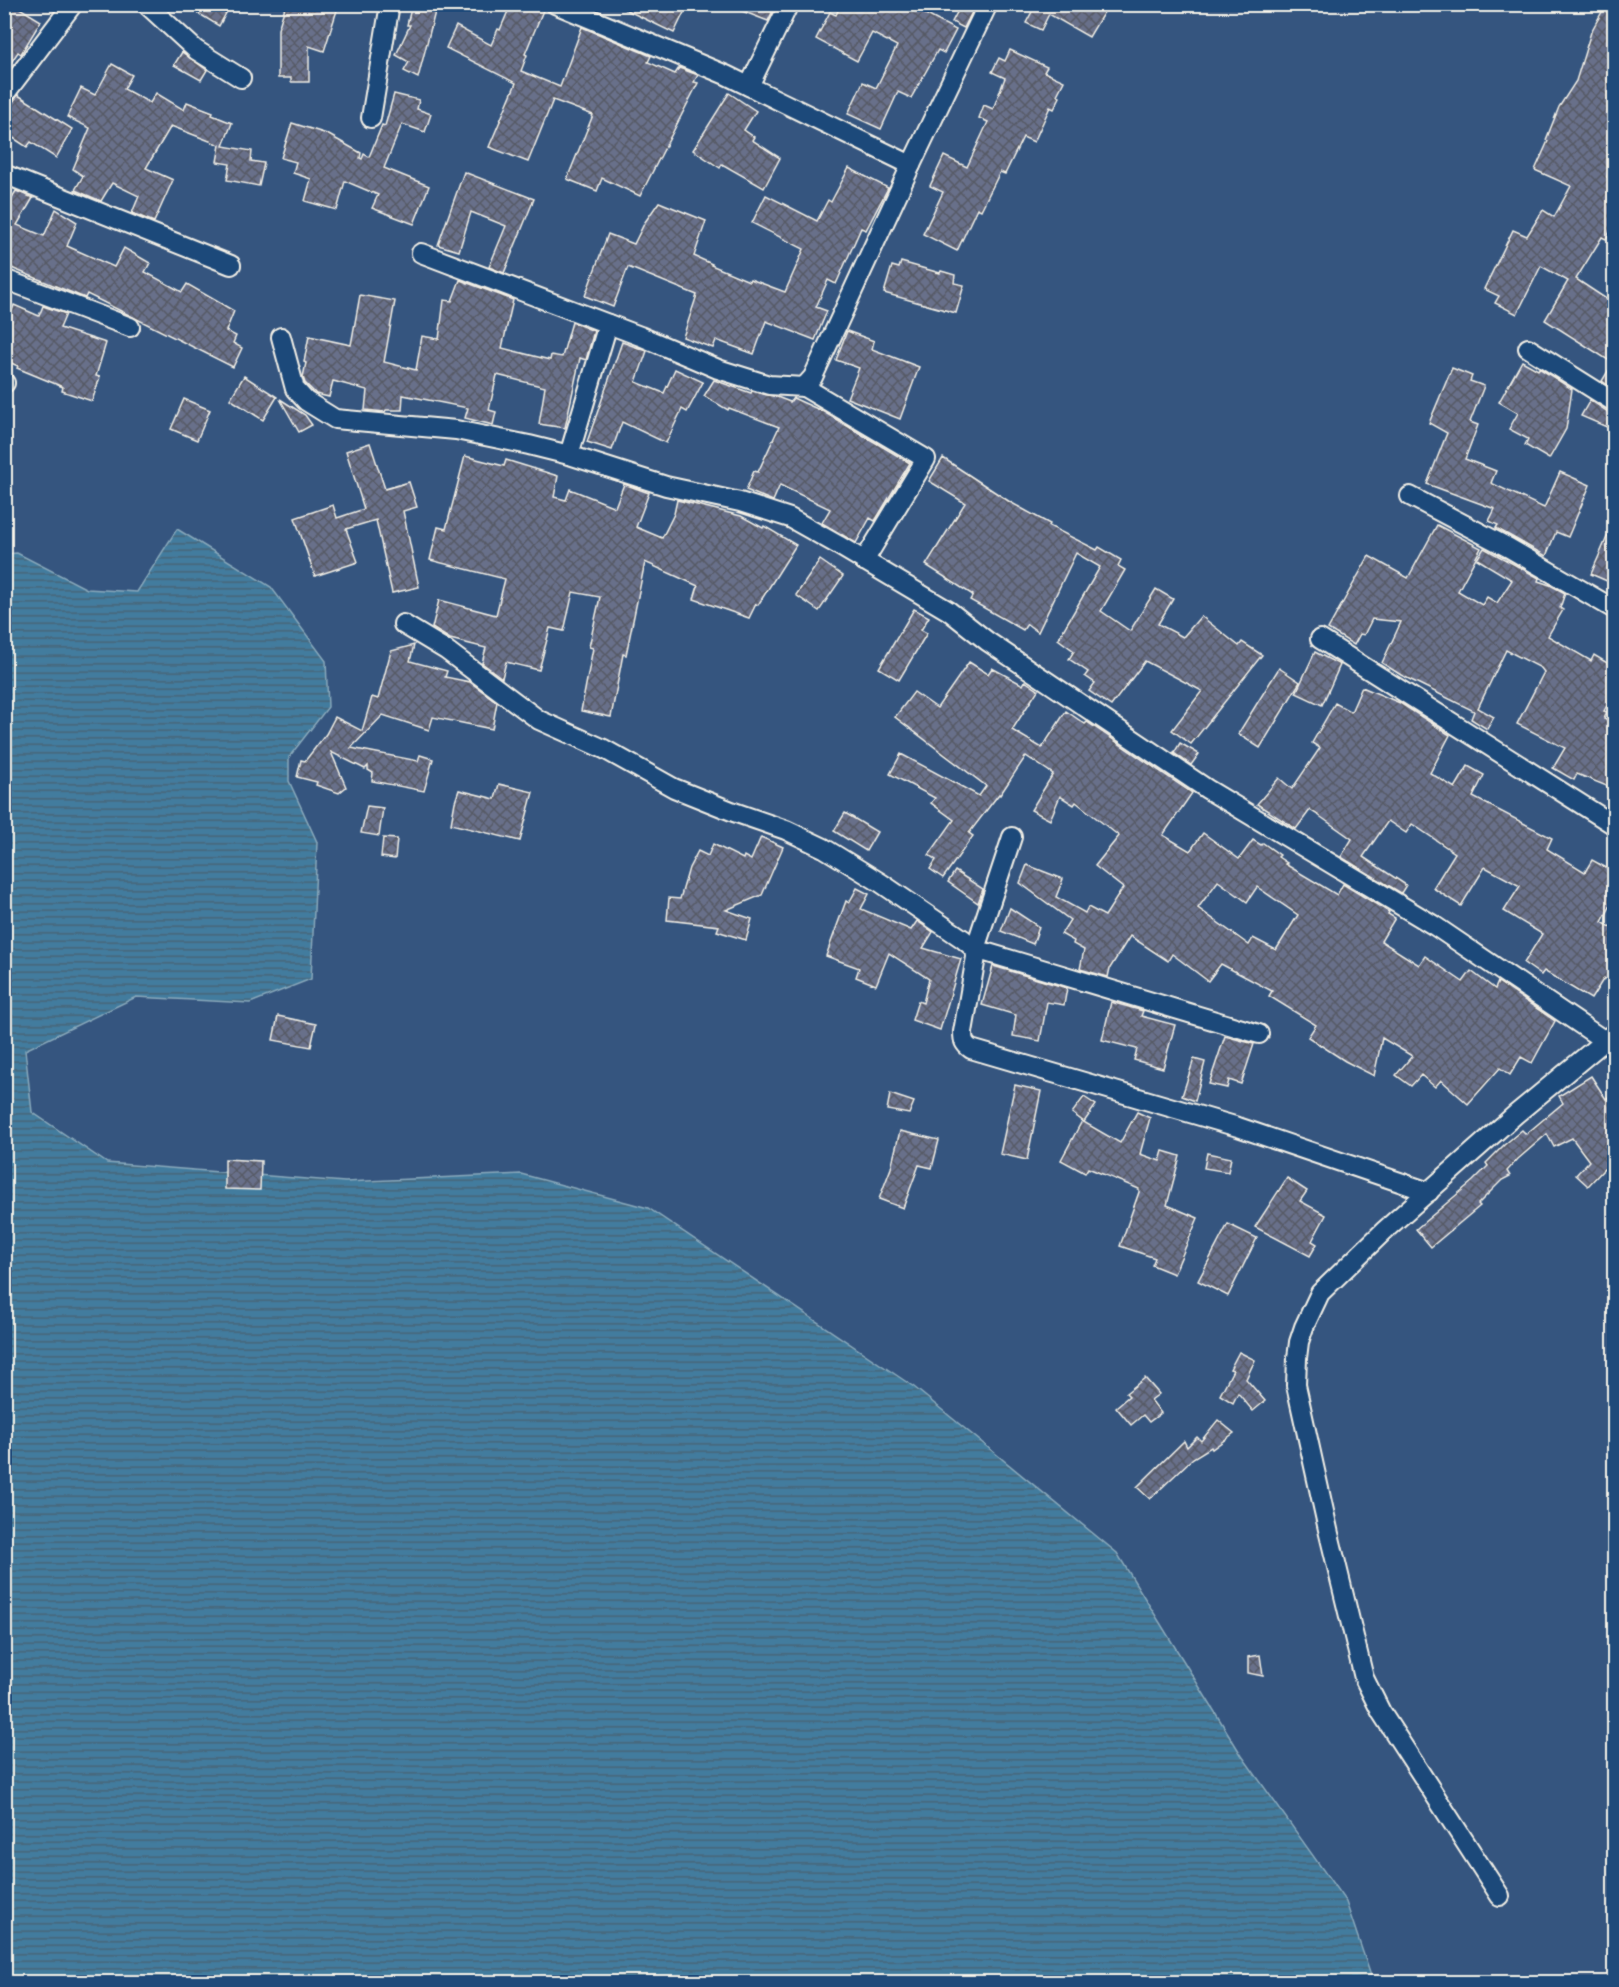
<svg xmlns="http://www.w3.org/2000/svg" width="1619" height="1987" font-family="'Shantell Sans',sans-serif">
<style>
.water{fill:url(#water-rules);stroke:#8aaabc;stroke-width:1.5}
.building{fill:url(#building-cross-hatch);stroke:#f4f1e8;stroke-width:1.5;fill-rule:evenodd}
.lines{fill:none;stroke-linecap:round;stroke-linejoin:round}
.minor-casing{stroke:#f4f1e8;stroke-width:22}
.minor{stroke:#1f4a7a;stroke-width:18}
</style>
<defs>
<pattern id="water-rules" width="6" height="5" patternUnits="userSpaceOnUse" patternTransform="scale(1.5)"><rect width="6" height="5" fill="#437b9e"/><path d="M0 2.5h6" fill="none" stroke="#466476"/></pattern>
<pattern id="building-cross-hatch" width="8" height="8" patternUnits="userSpaceOnUse" patternTransform="scale(1.5)"><rect width="8" height="8" fill="#676f8a"/><path d="M0 0l8 8M0 8l8-8" fill="none" stroke="#565a65"/></pattern>
</defs>
<rect width="100%" height="100%" fill="#35557f"/>
<filter id="ink" filterUnits="userSpaceOnUse"><feTurbulence type="fractalNoise" baseFrequency=".0167" numOctaves="2"/><feDisplacementMap in="SourceGraphic" scale="12" xChannelSelector="R" yChannelSelector="G"/><feConvolveMatrix kernelMatrix="1 2 1 2 8 2 1 2 1" color-interpolation-filters="sRGB"/></filter>
<g filter="url(#ink)">
<polygon class="water" points="177,529 271,587 326,661 328,707 289,757 289,781 317,842 311,979 250,1003 136,997 25,1050 32,1112 107,1163 345,1182 521,1174 648,1208 914,1387 1117,1553 1242,1756 1346,1902 1373,1982 5,1982 5,554 17,553 87,589 137,592"/>
<g class="building">
<polygon points="4,4 13,4 41,21 22,52 21,54 18,52 4,73"/>
<polygon points="183,4 231,4 219,26"/>
<polygon points="286,4 339,4 324,51 309,46 309,82 291,82 291,78 278,78 278,29"/>
<polygon points="412,4 437,4 418,78 404,71 409,62 396,55 410,25 407,25"/>
<polygon points="511,4 535,4 544,8 525,54 527,55 521,71 560,87 582,27 651,56 648,62 675,74 679,68 698,75 694,82 698,83 640,196 602,178 597,191 567,179 593,115 553,100 528,162 489,147 516,83 446,48 456,26 491,45 498,29 500,30"/>
<polygon points="614,4 688,4 674,33"/>
<polygon points="729,4 776,4 768,21 729,6"/>
<polygon points="841,4 885,4 897,11 900,4 906,4 956,30 944,53 938,50 911,98 898,92 881,129 848,114 863,82 876,88 897,46 872,33 857,61 816,39 830,12 836,15"/>
<polygon points="1032,4 1090,4 1104,12 1089,37 1049,14 1041,30 1026,23 1035,6"/>
<polygon points="961,5 973,10 964,28 952,22"/>
<polygon points="1603,10 1614,16 1614,158 1607,177 1614,180 1614,224 1606,239 1602,237 1576,279 1614,304 1614,389 1602,381 1613,363 1545,320 1568,281 1541,266 1517,314 1495,303 1499,296 1484,289 1513,230 1527,236 1543,210 1554,217 1571,186 1535,170 1548,141 1546,140 1559,107 1576,81 1591,32"/>
<polygon points="1010,50 1047,67 1044,72 1064,81 1057,95 1060,97 1054,109 1050,107 1034,142 1023,137 1005,174 1000,172 981,210 977,208 957,251 923,234 943,192 930,186 944,156 967,167 988,122 979,118 984,105 993,109 1005,78 992,72 999,58 1005,61"/>
<polygon points="182,52 207,70 201,80 174,65"/>
<polygon points="112,64 132,75 124,89 150,103 156,93 184,110 187,102 213,112 212,115 232,123 223,146 252,151 251,161 264,163 259,186 227,180 230,164 217,162 220,145 171,126 146,168 173,180 154,222 132,213 139,196 112,183 101,201 75,190 83,176 73,169 90,128 67,117 81,88 95,95"/>
<polygon points="729,93 756,111 744,130 754,137 752,140 780,158 764,188 722,164 720,168 693,150"/>
<polygon points="394,94 419,100 417,109 431,114 425,132 402,124 384,168 429,186 414,224 372,208 378,195 345,181 337,210 305,201 311,179 293,173 296,162 281,158 292,123 327,134 361,153 360,158 362,159 364,154 369,157 382,125 385,126"/>
<polygon points="18,95 72,129 56,158 31,142 27,147 4,132 4,106 13,102"/>
<polygon points="849,168 888,188 866,230 861,228 836,284 828,280 816,307 827,311 815,340 766,321 754,354 716,340 713,348 683,337 697,295 628,267 613,307 585,296 608,234 634,244 645,222 659,202 706,221 694,256 712,264 711,265 749,281 750,279 785,292 804,249 752,223 766,195 817,221 828,200 831,202"/>
<polygon points="464,172 534,199 504,273 489,267 506,226 471,212 459,251 438,245"/>
<polygon points="16,191 33,198 17,225 44,236 56,209 77,222 67,246 114,267 124,248 150,263 145,272 182,292 187,284 234,311 226,331 236,336 233,343 242,348 233,367 87,294 85,298 4,265 4,210"/>
<polygon points="901,262 940,273 941,271 955,275 954,283 964,285 956,313 884,293 892,266 899,268"/>
<polygon points="460,280 513,300 502,348 550,360 551,355 562,357 572,322 594,331 586,360 580,358 565,428 539,424 545,387 497,375 489,410 496,412 493,425 465,418 468,408 403,395 402,410 386,410 385,412 365,410 367,390 333,381 329,397 316,394 305,383 303,377 306,363 304,362 309,336 351,345 360,295 395,301 384,362 416,370 422,336 439,339 444,300 452,301"/>
<polygon points="14,305 39,316 43,306 66,314 60,328 106,343 96,376 100,377 92,401 62,391 63,387 17,368 18,366 4,360 4,307 12,310"/>
<polygon points="847,331 874,341 872,349 919,367 900,419 847,398 859,368 836,360"/>
<polygon points="622,342 647,351 636,382 664,393 675,369 703,382 687,412 682,409 666,443 622,422 612,450 587,442"/>
<polygon points="1522,361 1538,370 1539,368 1572,389 1566,429 1549,459 1525,445 1528,439 1509,429 1518,413 1499,402"/>
<polygon points="1452,368 1472,376 1470,381 1484,386 1470,422 1478,425 1465,459 1496,471 1491,483 1544,508 1560,472 1590,485 1568,537 1556,532 1546,556 1496,528 1498,525 1489,521 1495,509 1427,484 1447,433 1429,423"/>
<polygon points="244,376 277,397 263,420 230,399"/>
<polygon points="714,380 751,393 752,391 777,397 790,402 793,398 822,411 910,463 875,521 870,518 856,543 822,523 830,509 780,485 773,501 746,490 754,471 758,472 779,427 729,408 728,410 704,396"/>
<polygon points="184,399 210,410 197,440 171,429"/>
<polygon points="280,399 305,415 312,425 299,432"/>
<polygon points="1590,400 1608,412 1614,413 1614,430 1581,416"/>
<polygon points="370,443 385,489 409,482 417,507 403,511 419,587 392,593 376,520 346,529 358,562 315,576 295,518 333,505 337,518 364,509 346,451"/>
<polygon points="465,456 504,466 506,460 558,476 554,497 566,500 570,489 615,507 624,484 649,493 636,527 662,538 674,514 677,500 741,516 763,528 764,526 796,545 758,605 756,604 749,618 694,599 698,586 645,562 626,655 623,654 611,717 581,711 593,648 589,647 600,597 573,592 564,631 550,628 539,670 506,662 502,678 482,663 486,648 450,639 432,628 439,600 496,615 505,579 430,560 438,527 446,529"/>
<polygon points="943,458 1010,502 1050,524 1049,526 1097,550 1099,547 1121,560 1118,566 1125,570 1101,611 1130,631 1156,589 1173,599 1158,624 1183,637 1201,616 1239,646 1242,642 1262,655 1191,744 1172,730 1202,691 1145,661 1111,706 1089,691 1095,683 1085,676 1088,672 1069,659 1074,651 1058,639 1100,567 1076,553 1038,632 1027,624 1023,630 970,600 973,595 926,565 965,503 929,481"/>
<polygon points="1614,521 1614,584 1591,574"/>
<polygon points="1437,525 1481,548 1458,591 1482,605 1487,597 1497,603 1512,580 1477,559 1484,548 1539,578 1538,581 1550,585 1565,593 1560,608 1563,610 1548,636 1591,661 1594,655 1614,667 1614,693 1604,711 1607,712 1604,719 1614,723 1614,789 1577,774 1574,780 1553,768 1565,748 1517,724 1544,672 1541,668 1506,650 1478,708 1494,717 1487,729 1471,719 1474,711 1401,675 1382,663 1401,622 1372,619 1364,635 1360,634 1354,645 1328,629 1369,556 1408,578"/>
<polygon points="820,560 843,576 819,611 796,595"/>
<polygon points="914,609 929,617 921,630 927,633 899,680 879,668"/>
<polygon points="414,645 410,661 447,671 445,677 470,682 497,702 492,729 433,717 429,730 383,715 351,748 418,761 420,755 433,759 424,791 372,781 373,773 368,770 368,766 365,769 331,752 346,787 339,793 316,785 317,782 297,777 301,760 305,761 326,734 335,717 362,731 372,697 378,699 391,651"/>
<polygon points="1315,652 1340,665 1322,705 1296,693"/>
<path d="M969,662l19,12 4,-6 31,17 2,-4 13,9 -26,40 30,18 24,-37 19,13 2,-2 105,71 -29,42 27,16 13,-18 36,26 14,-19 8,5 2,-2 17,12 -2,2 9,6 -2,1 52,31 6,-11 46,28 -1,2 7,4 -14,23 38,24 6,-9 38,26 8,-11 24,18 3,-7 57,39 -23,42 -11,-6 -11,18 -10,-7 -32,36 -27,-24 -6,7 -14,-12 -10,11 -15,-11 16,-19 -30,-18 -8,38 -29,-15 -37,-24 8,-12 -47,-29 3,-5 -51,-27 -13,17 -36,-27 -4,7 -38,-25 -20,32 -2,9 -28,-8 4,-19 -11,-6 1,-3 -13,-7 9,-14 -50,-37 7,-18 36,14 -7,18 29,16 3,-6 17,9 18,-28 -28,-22 24,-30 -43,-34 -2,3 -14,-9 -10,24 -19,-10 22,-36 -27,-18 -26,39 -1,-1 -30,39 4,3 -30,42 -13,-9 6,-9 -7,-5 25,-35 -23,-17 4,-5 -45,-24 11,-20 78,42 7,-10 -91,-69 19,-25 23,16zM1218,881l29,21 10,-15 41,28 -22,35 -23,-12 -4,7 -51,-37z"/>
<polygon points="1279,668 1300,682 1260,748 1238,734"/>
<polygon points="1362,687 1400,703 1450,735 1430,773 1455,788 1468,766 1484,775 1473,797 1552,838 1547,849 1585,872 1592,860 1614,872 1614,899 1602,922 1614,929 1614,985 1604,978 1591,999 1544,971 1541,975 1524,963 1542,934 1504,911 1520,886 1485,867 1461,906 1433,888 1455,853 1412,824 1406,833 1388,821 1363,857 1406,885 1401,893 1341,857 1352,839 1318,815 1310,810 1296,829 1257,804 1279,778 1292,789 1320,748 1312,743 1335,703 1351,712"/>
<polygon points="1180,743 1199,754 1191,765 1174,753"/>
<polygon points="499,784 533,792 520,841 451,824 455,802 459,790 495,799"/>
<polygon points="367,806 383,808 379,836 361,833"/>
<polygon points="845,813 877,832 866,851 834,831"/>
<polygon points="761,837 783,847 762,895 726,910 752,919 746,940 717,931 719,926 667,920 669,898 680,899 689,868 698,851 708,856 713,844 743,859 744,856 751,860"/>
<polygon points="383,838 397,839 395,859 381,857"/>
<polygon points="955,871 983,889 978,903 948,882"/>
<polygon points="857,888 869,894 861,909 911,930 917,921 933,932 923,948 961,959 940,1030 912,1020 918,1001 923,1003 929,979 889,953 876,985 856,977 859,968 826,956 846,901 849,903"/>
<polygon points="1010,908 1039,927 1033,944 1001,931"/>
<polygon points="993,966 1067,988 1064,1005 1047,1002 1040,1041 1013,1036 1016,1015 982,1005"/>
<polygon points="1111,1002 1143,1011 1141,1016 1175,1025 1163,1068 1134,1060 1137,1049 1102,1040"/>
<polygon points="278,1016 316,1024 311,1047 273,1040"/>
<polygon points="1225,1036 1254,1044 1241,1084 1229,1080 1227,1088 1209,1084"/>
<polygon points="1194,1059 1205,1062 1195,1101 1182,1096"/>
<polygon points="1591,1076 1606,1099 1614,1092 1614,1166 1604,1169 1588,1186 1576,1175 1589,1161 1572,1138 1554,1147 1547,1134 1518,1159 1507,1171 1510,1176 1502,1180 1478,1204 1480,1206 1431,1247 1416,1229 1473,1181 1488,1166 1486,1163 1504,1145 1522,1130 1526,1134 1563,1103 1559,1096"/>
<polygon points="1015,1085 1041,1091 1027,1160 1000,1154"/>
<polygon points="890,1094 914,1102 909,1114 887,1110"/>
<polygon points="1084,1097 1096,1105 1084,1122 1072,1113"/>
<polygon points="1137,1112 1150,1118 1140,1154 1160,1161 1163,1151 1180,1156 1167,1205 1198,1218 1174,1274 1152,1265 1155,1258 1120,1246 1139,1192 1139,1189 1088,1168 1085,1173 1061,1160 1082,1121 1120,1143"/>
<polygon points="900,1131 939,1140 932,1168 919,1165 903,1208 879,1199 891,1168"/>
<polygon points="1207,1153 1231,1158 1228,1172 1204,1168"/>
<polygon points="225,1159 261,1161 260,1190 225,1189"/>
<polygon points="1287,1178 1307,1191 1300,1201 1326,1215 1312,1241 1317,1244 1310,1256 1255,1227"/>
<polygon points="1228,1224 1257,1238 1228,1296 1198,1281"/>
<polygon points="1239,1352 1255,1360 1246,1379 1265,1401 1253,1411 1238,1393 1233,1403 1220,1395 1233,1370 1230,1369"/>
<polygon points="1145,1378 1159,1394 1151,1400 1161,1413 1149,1422 1143,1415 1131,1425 1116,1407 1129,1396 1126,1393"/>
<polygon points="1218,1420 1234,1433 1212,1449 1211,1447 1193,1458 1150,1499 1137,1487 1184,1441 1187,1447 1197,1437 1201,1441"/>
<polygon points="1260,1655 1263,1676 1248,1673 1248,1657"/>
</g>
<g class="lines">
<g class="minor-casing">
<g id="minor">
<polyline points="146,4 196,50 241,78"/>
<polyline points="555,4 726,75 911,165"/>
<polyline points="749,86 789,4"/>
<polyline points="4,95 73,4"/>
<polyline points="371,118 390,4"/>
<polyline points="4,174 231,265"/>
<polyline points="421,253 640,336 718,369 769,385 804,387 813,377 911,165 988,4"/>
<polyline points="4,279 130,327"/>
<polyline points="281,337 295,389 306,401 335,419 456,430 529,445 569,455 666,486 740,502 790,518 838,545 949,611 987,641 1207,789 1435,926 1605,1041"/>
<polyline points="1528,348 1614,402"/>
<polyline points="4,383 5,383"/>
<polyline points="804,387 926,459 864,561"/>
<polyline points="569,455 608,324"/>
<polyline points="1410,496 1509,548 1614,609"/>
<path d="M403,624l43,26 93,70 65,29 70,39 60,24 52,18 38,18 57,35 82,56 12,10 1,8 -13,75c0,9 1,12 8,17l267,78 191,65"/>
<polyline points="1320,639 1614,825"/>
<polyline points="1012,837 975,949 1259,1034"/>
<polyline points="1500,1896 1381,1712 1364,1678 1329,1534 1296,1385 1297,1358 1299,1342 1304,1327 1320,1293 1385,1230 1516,1114 1614,1033"/>
</g>
</g>
<use href="#minor" class="minor"/>
</g>
</g>
<rect width="1619" height="1987" fill="none" stroke="#1f4a7a" stroke-width="24"/>
<rect x="12" y="12" width="1595" height="1963" fill="none" stroke="#f4f1e8" stroke-width="2" filter="url(#ink)"/>
</svg>
